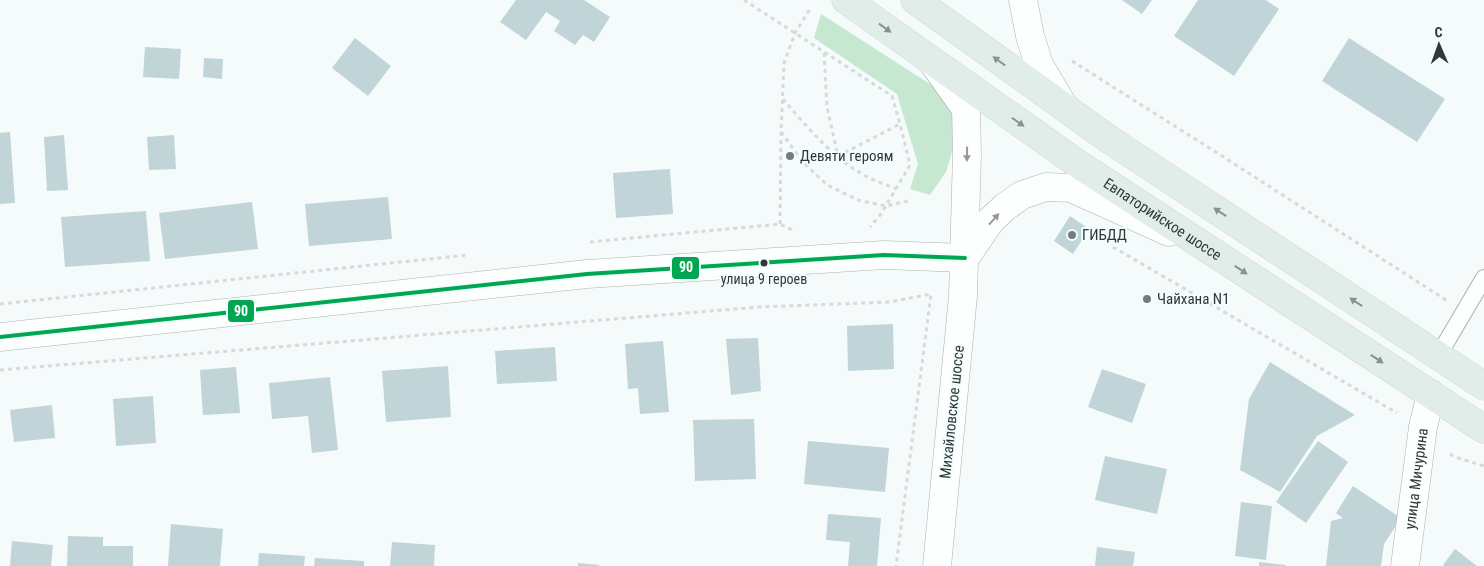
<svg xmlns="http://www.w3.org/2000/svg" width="1484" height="566" font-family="'Roboto Condensed',sans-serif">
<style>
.green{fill:#c6e7d0}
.building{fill:#c1d4d7}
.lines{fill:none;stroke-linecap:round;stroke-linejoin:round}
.lane-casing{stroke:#acb1b1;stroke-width:18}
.street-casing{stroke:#acb1b1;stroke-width:29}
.secondary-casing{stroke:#acb1b1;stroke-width:29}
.primary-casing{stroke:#d2d5d5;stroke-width:29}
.path{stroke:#d7dada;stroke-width:3;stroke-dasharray:4 4;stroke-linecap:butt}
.lane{stroke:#fdfefe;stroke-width:16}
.street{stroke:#fdfefe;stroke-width:28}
.secondary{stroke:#fdfefe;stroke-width:28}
.primary{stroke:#e0ede9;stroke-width:28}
.bus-1-casing{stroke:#f1fefd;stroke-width:8}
.bus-1{stroke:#00a651;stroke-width:4}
.oneway{fill:#899290}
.oneway2{fill:#989a9a}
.poi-dot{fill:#767c7b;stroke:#f1fefd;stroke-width:2}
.bus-dot{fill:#323737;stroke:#f1fefd;stroke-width:2}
.labels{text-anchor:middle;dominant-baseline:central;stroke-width:4;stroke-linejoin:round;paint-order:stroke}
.bus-label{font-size:14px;fill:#323737;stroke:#f1fefd}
.poi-label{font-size:15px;fill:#323737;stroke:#f1fefd;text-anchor:start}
.street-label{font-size:15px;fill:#323737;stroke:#f1fefd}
.line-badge{stroke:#f1fefd;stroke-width:2}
.badge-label{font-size:14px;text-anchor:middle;font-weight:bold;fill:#fff}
</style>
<rect width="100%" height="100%" fill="#f4fbfa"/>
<polygon class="green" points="821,14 947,95 958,132 946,172 930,195 910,189 918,164 897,94 814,38"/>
<g class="building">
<polygon points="516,0 584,0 610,17 594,42 583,35 575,45 554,31 560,21 546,12 526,40 500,22"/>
<polygon points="1122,0 1152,0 1142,14"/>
<polygon points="1198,0 1266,0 1279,9 1234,76 1174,36"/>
<polygon points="355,38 391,66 368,96 332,68"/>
<polygon points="1349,38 1445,99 1417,142 1322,81"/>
<polygon points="145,47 181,49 179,79 143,77"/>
<polygon points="204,58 223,59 222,79 203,77"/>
<polygon points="10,132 15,203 0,204 0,133"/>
<polygon points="64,135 68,190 47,191 44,137"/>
<polygon points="174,135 176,169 149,170 147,137"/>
<polygon points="670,169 673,214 616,218 613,173"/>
<polygon points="388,197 392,239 309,246 305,204"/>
<polygon points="252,202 258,249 165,259 159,213"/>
<polygon points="146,211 150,261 65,267 61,217"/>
<polygon points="1070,216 1089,229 1073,254 1054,241"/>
<polygon points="893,324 894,369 848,371 847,326"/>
<polygon points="758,338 761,391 731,395 726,339"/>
<polygon points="663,341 669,412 640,414 638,388 628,389 625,344"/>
<polygon points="555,347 557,381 497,384 495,351"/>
<polygon points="1270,362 1355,415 1317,436 1280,492 1240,470 1249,399"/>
<polygon points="448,366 451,417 386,422 382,371"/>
<polygon points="236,367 240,413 203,415 200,370"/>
<polygon points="1102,369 1146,384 1132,423 1088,407"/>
<polygon points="330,377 338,450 312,453 308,416 272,419 269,383"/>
<polygon points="153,396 156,443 116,446 113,399"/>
<polygon points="52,405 55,438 14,442 10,410"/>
<polygon points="754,419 756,479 695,481 693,420"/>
<polygon points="808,441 889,448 885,492 804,484"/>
<polygon points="1318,441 1348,462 1306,523 1276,502"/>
<polygon points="1105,456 1167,469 1157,514 1095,500"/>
<polygon points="1353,486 1401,518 1384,544 1381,566 1326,566 1331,521 1343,518 1336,513"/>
<polygon points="1241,502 1272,506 1266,560 1235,556"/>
<polygon points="828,514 881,518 877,566 848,566 850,542 826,540"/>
<polygon points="171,524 223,529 220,566 168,566"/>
<polygon points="68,536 103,537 103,546 133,546 133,566 67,566"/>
<polygon points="12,541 53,545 51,566 10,566"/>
<polygon points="392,542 435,545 434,566 390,566"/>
<polygon points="1097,547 1135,552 1133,566 1095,566"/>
<polygon points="1455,549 1477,566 1444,566 1443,565"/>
<polygon points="259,553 305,556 304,566 258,566"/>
<polygon points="315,558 364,561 364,566 314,566"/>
<polygon points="1259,562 1286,565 1286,566 1259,566"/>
<polygon points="578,563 599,565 599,566 578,566"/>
</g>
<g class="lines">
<g class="lane-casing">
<polyline id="lane" points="1438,356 1484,278"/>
</g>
<g class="street-casing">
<g id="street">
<path id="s1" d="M1405,566l18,-139 8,-33"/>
</g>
</g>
<g class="secondary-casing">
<g id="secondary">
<polyline points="1023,0 1030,36 1039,65 1064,107"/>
<polyline points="934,64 966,109 967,154 963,296 937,566"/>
<polyline points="965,258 991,220 1005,207 1022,195 1046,187 1071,188 1169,232"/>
<polyline points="0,337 587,274 884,255 965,258"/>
</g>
</g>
<g class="primary-casing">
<g id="primary">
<path id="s2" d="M846,0l235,166 403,263"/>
<polyline points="915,0 1110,140 1484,386"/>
</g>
</g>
<g class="path">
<polyline points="744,0 892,96 900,124 910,165 881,214 870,227"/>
<polyline points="824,53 827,107 838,156 900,124"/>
<polyline points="1072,61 1222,156 1446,300"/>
<path d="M783,99c23,27 50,59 81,76 10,6 21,9 32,14"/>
<polyline points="781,132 803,162 827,185 858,200 886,206 908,201"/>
<polyline points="780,224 781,132 784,63 795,33 810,9"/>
<polyline points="590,242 780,224 794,231"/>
<polyline points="1113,247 1397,413"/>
<polyline points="0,304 467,255"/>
<polyline points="0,370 759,307 890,302 931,294 896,566"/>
<polyline points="1450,454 1455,457 1484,466"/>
</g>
<use href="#lane" class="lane"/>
<use href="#street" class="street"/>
<use href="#secondary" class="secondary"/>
<use href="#primary" class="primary"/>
<g class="bus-1-casing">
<polyline id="bus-1" points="0,337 587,274 884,255 965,258"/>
</g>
<use href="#bus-1" class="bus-1"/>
</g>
<defs><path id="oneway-solid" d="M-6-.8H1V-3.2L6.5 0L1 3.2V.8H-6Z" transform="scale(1.25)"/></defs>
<g class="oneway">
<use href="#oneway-solid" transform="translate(885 28) rotate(36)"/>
<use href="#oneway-solid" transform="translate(999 61) rotate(-144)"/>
<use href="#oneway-solid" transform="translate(1018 122) rotate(35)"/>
<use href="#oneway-solid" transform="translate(1220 212) rotate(-147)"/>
<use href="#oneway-solid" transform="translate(1241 270) rotate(33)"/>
<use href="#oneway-solid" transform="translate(1356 302) rotate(-147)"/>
<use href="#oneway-solid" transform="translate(1377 359) rotate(33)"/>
</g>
<g class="oneway2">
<use href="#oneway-solid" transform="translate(967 154) rotate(91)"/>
<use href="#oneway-solid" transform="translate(994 219) rotate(-48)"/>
</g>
<g class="poi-dot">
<circle cx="790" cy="156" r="5"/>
<circle cx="1072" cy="235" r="5"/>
<circle cx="1147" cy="299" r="5"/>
</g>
<circle class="bus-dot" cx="764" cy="263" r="4.5"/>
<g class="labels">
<g class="bus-label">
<text x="764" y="279">улица 9 героев</text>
</g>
<g class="poi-label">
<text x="800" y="156">Девяти героям</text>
<text x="1082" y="235">ГИБДД</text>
<text x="1157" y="299">Чайхана N1</text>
</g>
<g class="street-label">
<text stroke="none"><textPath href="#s2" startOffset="385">Евпаторийское шоссе</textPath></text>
<text transform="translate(952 412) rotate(-84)">Михайловское шоссе</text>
<text stroke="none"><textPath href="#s1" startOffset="88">улица Мичурина</textPath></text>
</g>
</g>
<g class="line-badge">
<rect x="671" y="256" width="29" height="24" rx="5" fill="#00a651"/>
<rect x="227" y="299" width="28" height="24" rx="5" fill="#00a651"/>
</g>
<g class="badge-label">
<text x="686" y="272">90</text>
<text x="241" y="316">90</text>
</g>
<g transform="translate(1439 45) rotate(358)" stroke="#f1fefd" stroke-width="4" paint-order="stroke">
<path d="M0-4L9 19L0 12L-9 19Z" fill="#323737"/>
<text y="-8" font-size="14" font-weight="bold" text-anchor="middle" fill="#323737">С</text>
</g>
</svg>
